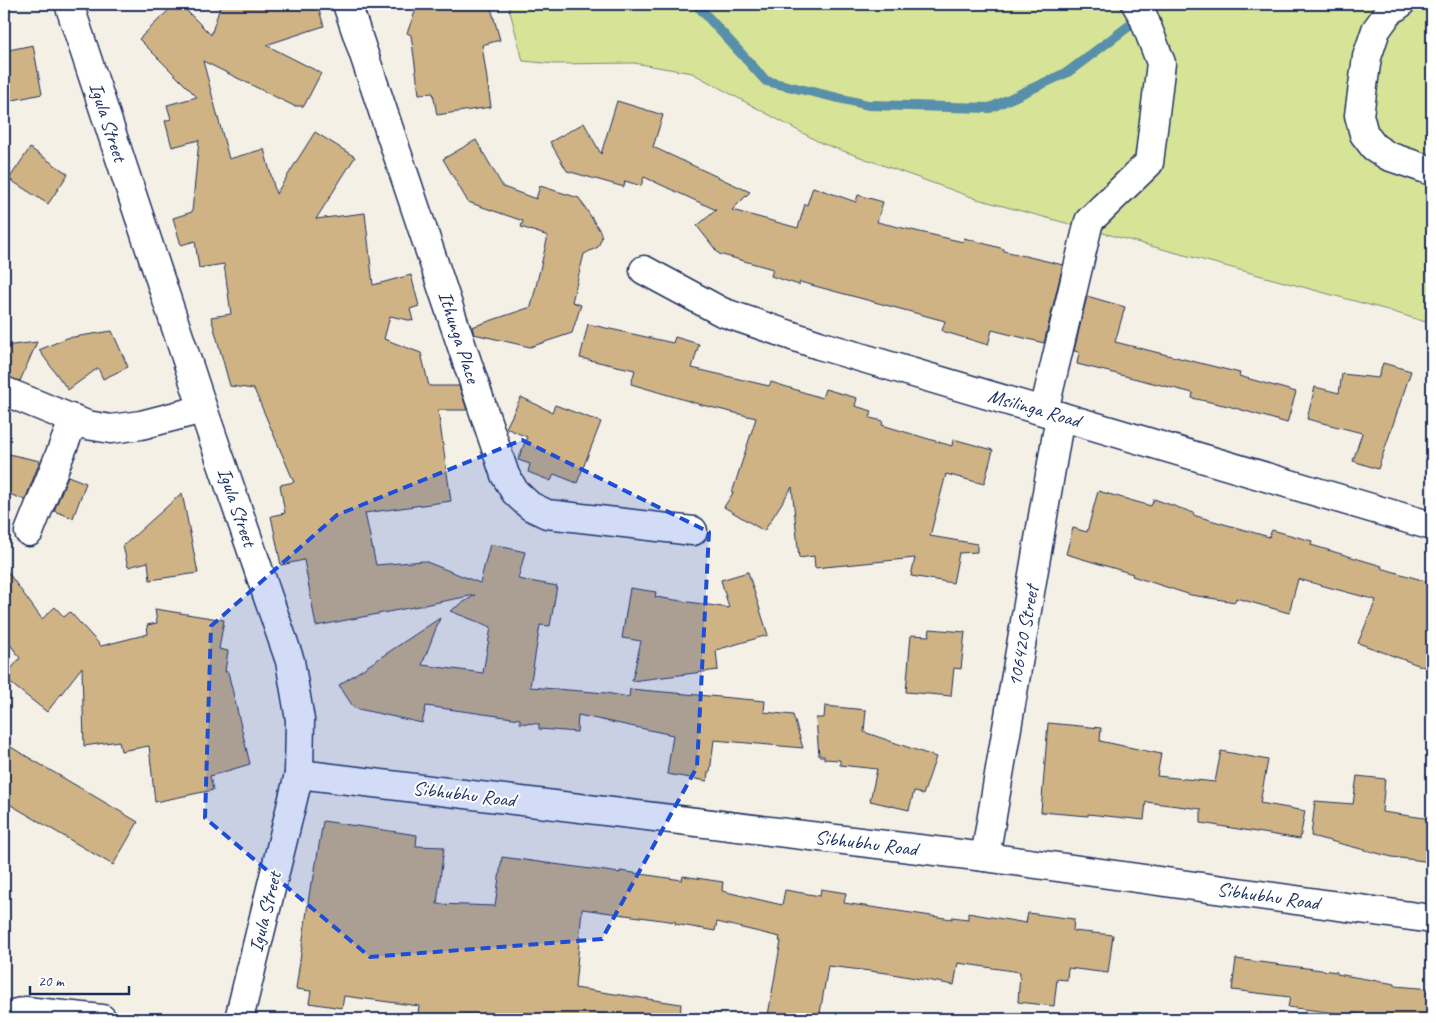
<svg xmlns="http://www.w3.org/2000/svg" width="1436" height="1023" font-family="Caveat,sans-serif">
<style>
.green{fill:#d7e396;stroke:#79897a}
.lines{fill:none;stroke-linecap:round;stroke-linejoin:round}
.stream{stroke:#588faa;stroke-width:10}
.building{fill:#cfb384;stroke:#1b2f5e}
.minor-casing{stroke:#1b2f5e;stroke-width:31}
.minor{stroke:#fff;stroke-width:28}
.marked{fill:#1d4ed8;fill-opacity:0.2;stroke:#1d4ed8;stroke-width:4;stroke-dasharray:10 6;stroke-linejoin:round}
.labels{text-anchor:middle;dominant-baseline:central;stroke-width:4;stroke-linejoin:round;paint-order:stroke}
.street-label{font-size:20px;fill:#1b2f5e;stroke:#fff}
</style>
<rect width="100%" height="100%" fill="#f5f0e6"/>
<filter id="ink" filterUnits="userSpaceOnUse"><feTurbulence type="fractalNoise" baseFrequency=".02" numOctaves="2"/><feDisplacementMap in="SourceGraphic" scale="10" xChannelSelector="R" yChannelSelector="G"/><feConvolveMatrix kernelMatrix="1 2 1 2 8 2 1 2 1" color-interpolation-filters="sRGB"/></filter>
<g filter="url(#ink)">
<polygon class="green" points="508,4 1432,4 1432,324 1384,309 977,199 821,143 692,73 634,63 555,64 523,61"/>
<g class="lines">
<polyline class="stream" points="696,4 766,81 868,105 990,108 1068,72 1137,20 1154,4"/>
</g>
<g class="building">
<polygon points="175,4 180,4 211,35 221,4 317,4 324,26 266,45 321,73 304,106 294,106 203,61 229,159 264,149 276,194 315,132 355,157 316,219 365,213 373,285 411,275 419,306 410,309 413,321 390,316 384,339 421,353 429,386 459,386 467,410 438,410 451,501 365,513 376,565 424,561 480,583 490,544 525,552 518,579 557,586 550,626 540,625 530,687 606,693 629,697 630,689 765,701 764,712 793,715 803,748 714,740 710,772 708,772 707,781 667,774 673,735 578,715 577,732 539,729 539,724 520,723 520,719 426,706 422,723 354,708 339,685 440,618 422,665 483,673 491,627 450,611 475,595 316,626 304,560 281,565 271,516 285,513 280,485 294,482 254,389 230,386 211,317 231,314 224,264 199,268 195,241 181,245 173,218 192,212 199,140 172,147 165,121 171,119 167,105 197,97 139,39"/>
<polygon points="418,4 490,4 500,40 482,45 491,107 437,115 433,93 419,94 411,35 407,33"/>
<polygon points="33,45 42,94 4,102 4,51"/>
<polygon points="617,101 663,115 653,147 750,192 732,210 798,228 805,204 807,205 813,187 856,202 858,195 883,202 877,222 963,242 964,238 1004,249 1004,251 1063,265 1044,343 992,330 988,345 942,331 945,321 800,282 799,285 771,276 773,269 719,254 697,226 716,210 644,177 641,186 625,181 624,187 567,171 550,142 584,123 601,154"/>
<polygon points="476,140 503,187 536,199 540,186 579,198 600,231 602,237 598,247 584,254 572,302 581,305 572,333 530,347 474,334 472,327 531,307 548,236 521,227 523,221 468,202 443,159"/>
<polygon points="30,148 68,174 48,204 9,179"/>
<polygon points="1087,296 1125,307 1115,342 1240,373 1239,376 1296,392 1287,423 1228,406 1192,398 1193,393 1077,364 1079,352 1074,351"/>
<polygon points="588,324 673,343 675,337 699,344 692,368 769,386 771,382 822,398 825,389 857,398 855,406 872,411 870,418 883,421 882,425 952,446 953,439 993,450 984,484 946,474 930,536 977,544 977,552 959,553 953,583 911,576 915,558 815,568 814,556 799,558 792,487 764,531 724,507 733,493 732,493 756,418 702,405 631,384 635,370 580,358"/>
<polygon points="112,331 128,367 103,379 98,368 68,390 39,350 67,338"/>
<polygon points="37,342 20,381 4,376 4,346"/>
<polygon points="1383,363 1411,371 1378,469 1353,461 1362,433 1307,419 1315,387 1339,393 1342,374 1378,378"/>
<polygon points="521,397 552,412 555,405 601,422 577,483 554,474 551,481 528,472 530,464 518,460 527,437 506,428"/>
<polygon points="4,453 40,461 25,500 4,492"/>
<polygon points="68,476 86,483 73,518 54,511"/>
<polygon points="1098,491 1151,506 1154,499 1194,513 1193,515 1269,537 1272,530 1312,541 1311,545 1382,566 1381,568 1432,583 1432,670 1358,643 1376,600 1298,579 1289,613 1236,598 1235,602 1191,595 1132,576 1133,574 1066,554 1073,528 1087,532"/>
<polygon points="182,493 198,573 150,580 148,562 128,567 123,546"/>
<polygon points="4,567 42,619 55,607 64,617 70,612 101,646 148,634 147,625 157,623 155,609 224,620 219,649 228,651 225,672 228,672 250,764 210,776 213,790 155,802 149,746 121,751 119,741 84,746 82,667 47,712 4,678 20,658 4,636"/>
<polygon points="748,572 768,635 716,650 718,670 632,681 641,641 622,638 630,588 656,592 655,597 729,608 721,580"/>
<polygon points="930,629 965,632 961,669 954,668 951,696 906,692 911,635 929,636"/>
<polygon points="825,706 866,710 864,732 936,757 923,795 914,791 909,810 870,801 877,769 840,765 840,760 824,759 824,756 819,756 816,718 824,718"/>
<polygon points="1048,723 1101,728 1100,741 1161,754 1157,776 1215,782 1221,751 1268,760 1260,803 1305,811 1300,839 1201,823 1201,809 1146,802 1144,820 1088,814 1088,816 1041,812"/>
<polygon points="4,743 138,822 113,865 4,801"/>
<polygon points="1357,776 1385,779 1382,812 1432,819 1432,862 1392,857 1311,836 1315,801 1353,804"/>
<polygon points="323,821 417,835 416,846 444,847 437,904 495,906 502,857 620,873 620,871 682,880 683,876 723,882 722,891 782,905 785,890 820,896 821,889 846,893 844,903 952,919 952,917 968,919 968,913 1026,923 1028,913 1074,919 1073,931 1113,935 1108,973 1068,968 1067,980 1057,979 1054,1006 1018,1002 1020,972 958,963 954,985 887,973 828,966 819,1019 792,1019 768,1015 781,941 779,941 780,937 717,922 715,931 675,924 676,922 582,909 575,988 681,1004 680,1019 512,1019 465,1014 465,1019 417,1019 419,1006 344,996 342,1008 309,1003 311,991 296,989 311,882 313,882"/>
<polygon points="1236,959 1337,972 1337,974 1395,984 1395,986 1432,989 1432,1019 1386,1019 1351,1013 1351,1015 1288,1007 1290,997 1232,990"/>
</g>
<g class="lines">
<g class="minor-casing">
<g id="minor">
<polyline points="69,4 203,409 290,661 300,720 299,774 239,1019"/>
<polyline points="347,4 505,475 515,492 530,506 547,514 693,531"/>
<polyline points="1400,4 1389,12 1376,30 1367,57 1359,115 1364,134 1374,147 1388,156 1432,171"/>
<polyline points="644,270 722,312 819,345 1432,526"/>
<polyline points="4,391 87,425 111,429 141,425 203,409"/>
<polyline points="1044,411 1089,221 1149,163 1161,63 1143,16 1136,4"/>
<polyline points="29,532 74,419"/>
<polyline points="299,774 985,857 1432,919"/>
<polyline points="985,857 1060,416"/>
<polyline points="4,1016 25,1011 102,1019"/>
</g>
</g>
<use href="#minor" class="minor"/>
</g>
</g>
<path class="marked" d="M522,440l187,92 -12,235 -95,172 -232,18 -165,-139 6,-192 126,-111z"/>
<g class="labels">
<g class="street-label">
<text transform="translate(108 122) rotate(72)">Igula Street</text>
<text transform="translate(459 337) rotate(72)">Ithunga Place</text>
<text transform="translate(1034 408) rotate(16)">Msilinga Road</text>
<text transform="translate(237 507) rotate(71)">Igula Street</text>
<text transform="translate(1023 636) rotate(-80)">106420 Street</text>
<text transform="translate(464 794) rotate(7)">Sibhubhu Road</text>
<text transform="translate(866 843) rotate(7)">Sibhubhu Road</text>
<text transform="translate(1268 896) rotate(8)">Sibhubhu Road</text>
<text transform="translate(265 912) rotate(-76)">Igula Street</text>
</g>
</g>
<rect width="1436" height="1023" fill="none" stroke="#fff" stroke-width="20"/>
<rect x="10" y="10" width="1416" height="1003" fill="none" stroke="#1b2f5e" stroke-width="2" filter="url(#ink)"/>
<path d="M30 986v8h99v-8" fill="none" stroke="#1b2f5e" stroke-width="2.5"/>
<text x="38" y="986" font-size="15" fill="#1b2f5e" stroke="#ffffff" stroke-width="4" paint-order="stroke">20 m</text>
</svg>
